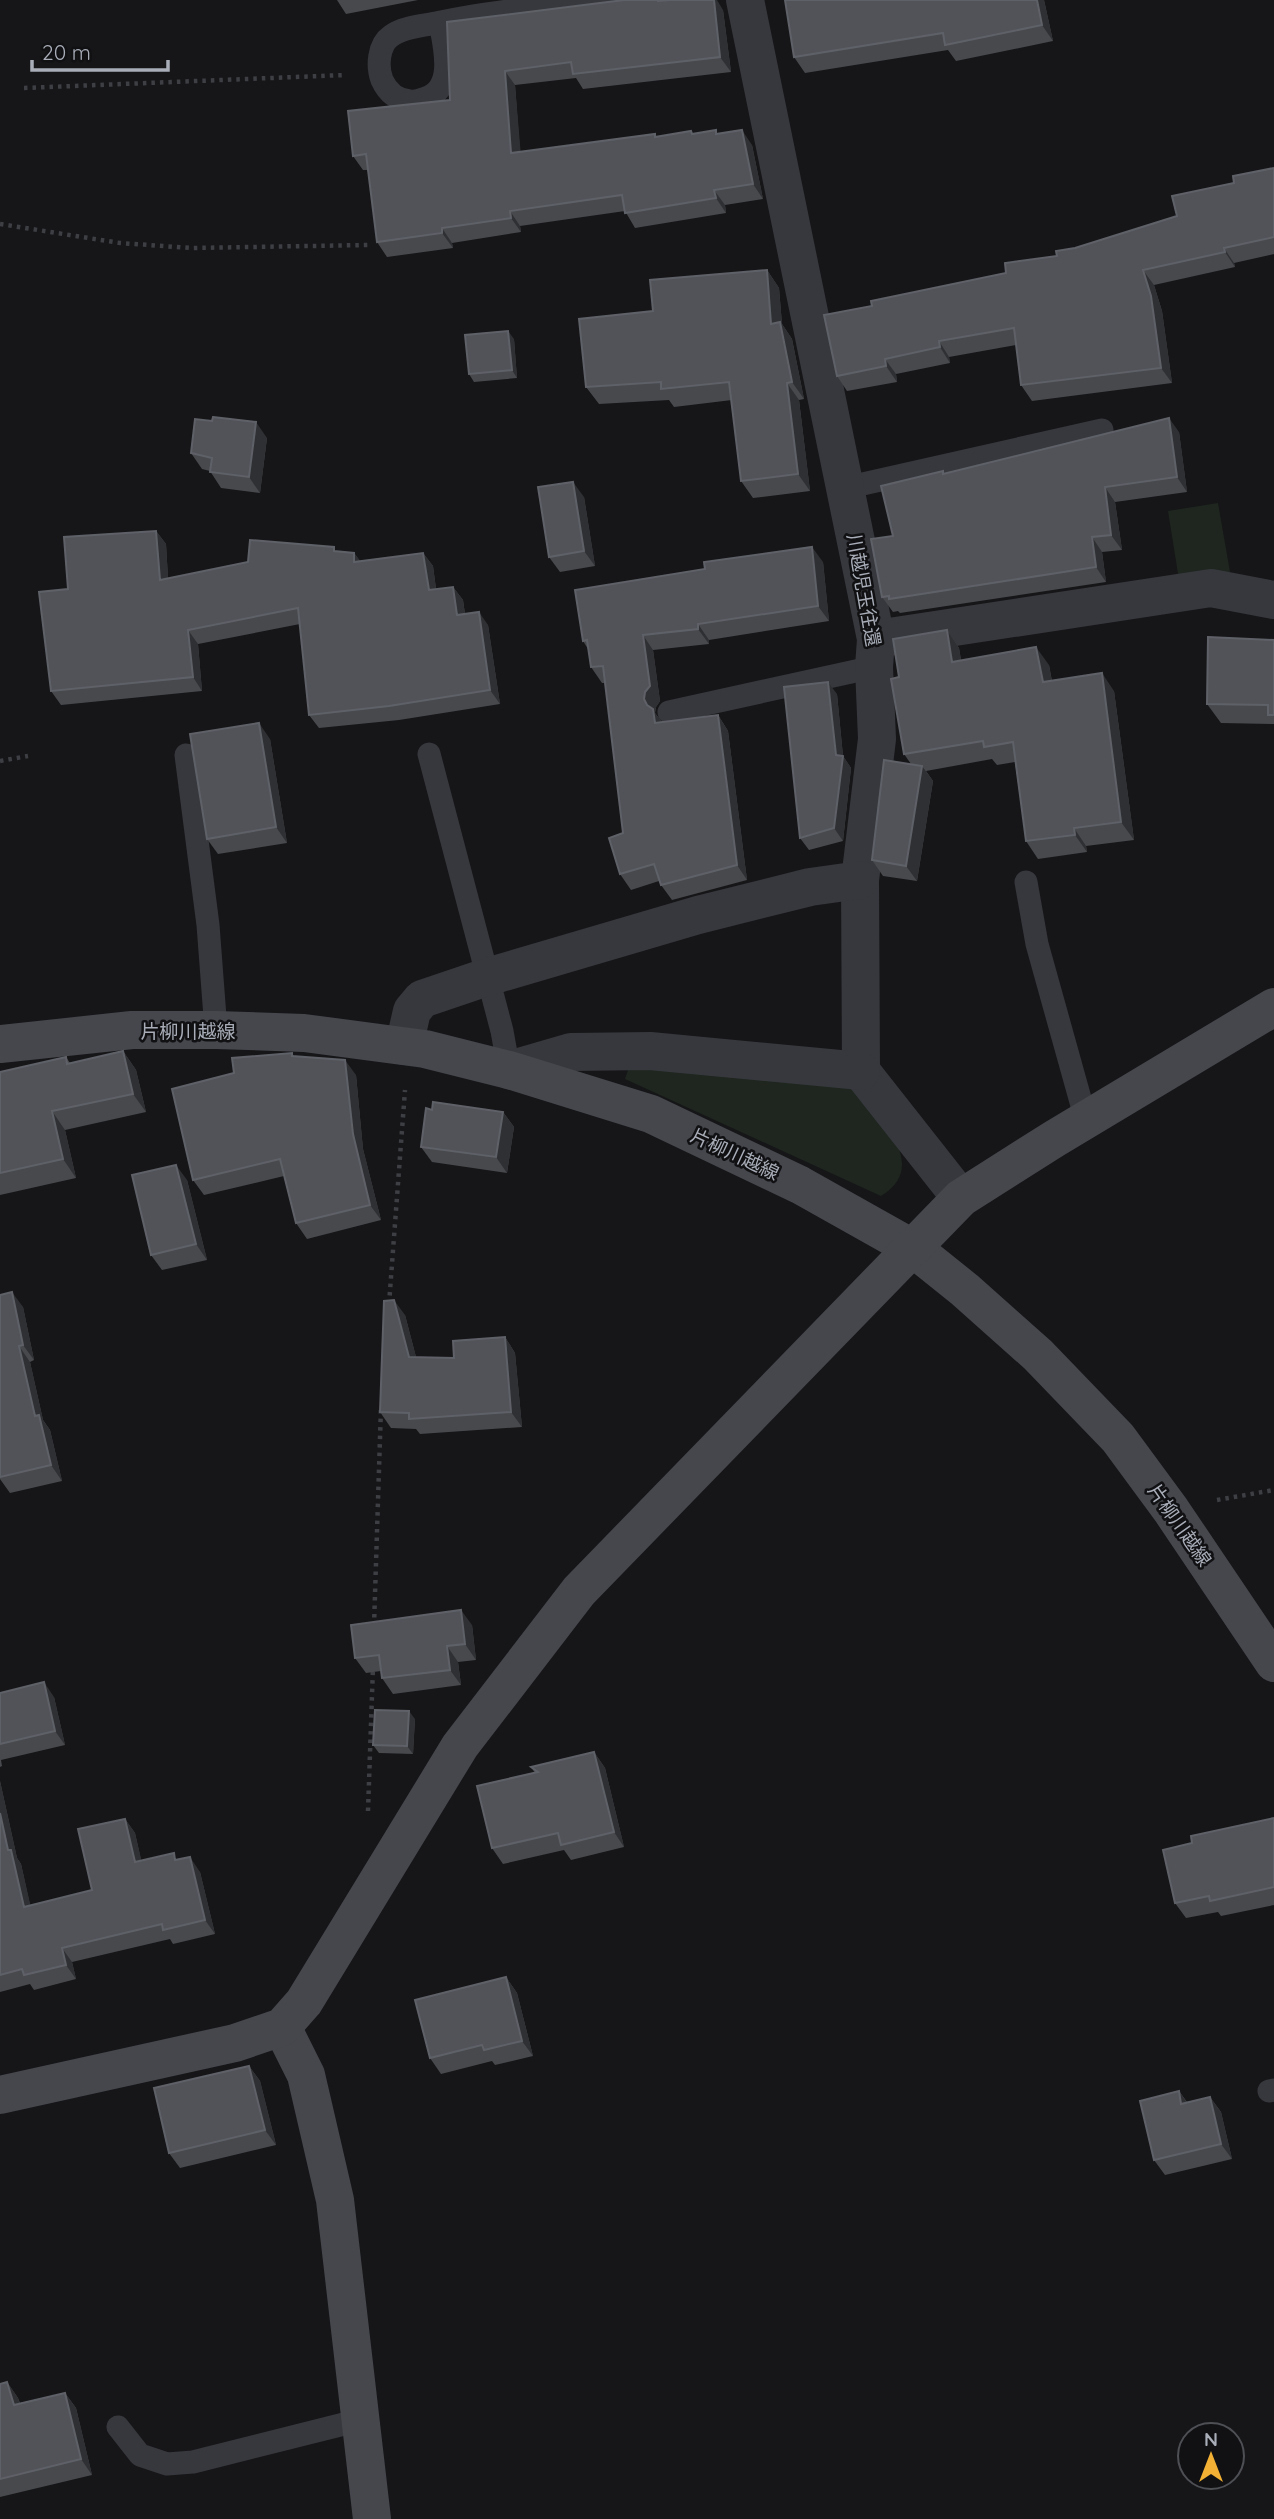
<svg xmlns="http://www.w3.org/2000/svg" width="1274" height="2519" font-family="Quicksand,'Noto Sans JP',sans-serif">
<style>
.green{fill:#1e261f}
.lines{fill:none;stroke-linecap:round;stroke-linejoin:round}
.path{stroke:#3d3f44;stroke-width:4.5;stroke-dasharray:3.5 5;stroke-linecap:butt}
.lane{stroke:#37383d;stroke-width:23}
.street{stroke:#37383d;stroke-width:38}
.secondary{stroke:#45474d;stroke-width:38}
.wall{fill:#47494d}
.shaded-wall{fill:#2f3033}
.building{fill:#525359;stroke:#5f6168;stroke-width:2}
.labels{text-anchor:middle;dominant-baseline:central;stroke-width:5;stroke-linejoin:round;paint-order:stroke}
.street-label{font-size:19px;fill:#a8adb8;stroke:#111113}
</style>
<rect width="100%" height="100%" fill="#161618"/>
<g class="green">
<polygon points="1218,503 1230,572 1179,580 1168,511"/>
<path d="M629,1067l229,21c23,32 72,78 23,108l-256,-117z"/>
</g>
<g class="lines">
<g class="path">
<polyline points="24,88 345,75"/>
<polyline points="0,224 120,243 191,248 368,245"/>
<polyline points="0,761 28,756"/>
<polyline points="389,1304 405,1090"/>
<polyline points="1217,1500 1274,1490"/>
<polyline points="374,1626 381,1407"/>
<polyline points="368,1811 373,1666"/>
</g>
<g class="lane">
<path d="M440,22c4,23 16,66 -14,76 -6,2 -10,4 -16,3 -13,-1 -22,-8 -28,-21 -5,-13 -4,-35 9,-44 12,-9 31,-10 45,-13 60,-13 120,-17 181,-23"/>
<polyline points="845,488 1102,430"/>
<polyline points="669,712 874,667"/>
<polyline points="429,754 502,1031 509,1070"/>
<polyline points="186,755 208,925 216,1030"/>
<polyline points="1026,882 1037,944 1086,1120"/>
<polyline points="1269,2091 1274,2090"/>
<polyline points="118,2427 140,2455 167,2464 193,2462 360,2420"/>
</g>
<g class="street">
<polyline points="745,0 876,639 874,667 877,739 860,880 861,1071 961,1198"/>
<polyline points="876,639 1211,588 1274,600"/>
<polyline points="404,1046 412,1011 422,999 487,977 698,915 810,887 860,880"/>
<polyline points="509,1070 571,1052 650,1051 861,1071"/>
</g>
<g class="secondary">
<polyline points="0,1044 132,1030 216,1030 304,1033 425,1049 509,1070 651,1114 800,1185 914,1249 965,1290 1038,1355 1118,1438 1171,1510 1274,1663"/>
<polyline points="282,2027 306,2075 335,2200 372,2519"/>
<polyline points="0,2095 235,2043 282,2027 304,2002 460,1746 579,1591 961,1198 1054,1139 1274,1007"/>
</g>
</g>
<g class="wall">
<polygon points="337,0 418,0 346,14"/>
<polygon points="1044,0 1053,41 956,61 948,50 805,73 794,57"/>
<polygon points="661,1 723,10 731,72 583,89 576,78 515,85 520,152 655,134 657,137 693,134 718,134 752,145 763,199 725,205 726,213 635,228 625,211 520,226 521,232 452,243 453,248 387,257 377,242 368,170 363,170 353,156 450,100 447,22"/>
<polygon points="1274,168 1274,254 1234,263 1235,267 1154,285 1162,311 1172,383 1032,401 1021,385 1016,345 949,357 950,363 896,374 897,382 847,391 837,376 872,306 1006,273 1057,256 1075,248 1177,216 1234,183"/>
<polygon points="767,270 779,288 782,324 792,339 804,399 799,400 810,491 753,498 741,481 732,400 674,407 669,400 599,404 586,387 653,311"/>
<polygon points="514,339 517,378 474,382 469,374"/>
<polygon points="1179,432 1187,492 1115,502 1122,550 1102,552 1106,582 900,613 898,611 893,612 882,597 893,536 943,471 945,474"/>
<polygon points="267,438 260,493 221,488 210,471 202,469 191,453"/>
<polygon points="584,497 595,566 560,572 549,557"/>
<polygon points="156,531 166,544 168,578 337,551 354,553 360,561 423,553 433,566 436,589 453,587 463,600 465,614 488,625 500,704 399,720 319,728 309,715 300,624 198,644 202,691 61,705 51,691 68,589"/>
<polygon points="823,562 829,621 709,640 709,644 653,650 660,701 656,707 655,713 662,722 718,715 728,731 747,880 672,900 661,885 659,881 631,890 620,874 623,833 605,683 602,683 591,667 588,649 583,641"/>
<polygon points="947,630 959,648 961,660 1049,665 1052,681 1114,691 1134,840 1086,846 1087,852 1038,859 1026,841 1015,762 997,765 992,759 926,771 933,781 917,881 883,876 872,860 911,764 904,754 899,677"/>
<polygon points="1274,640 1274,724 1221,723 1207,704"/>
<polygon points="837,694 843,756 851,768 843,841 809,850 800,838"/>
<polygon points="270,739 287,843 218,854 207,839"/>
<polygon points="123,1051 136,1070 146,1112 65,1130 76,1178 0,1195 0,1072 66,1057 70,1063"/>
<polygon points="292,1053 294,1056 356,1075 363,1149 381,1220 307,1239 296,1223 284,1176 204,1195 193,1180 234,1073"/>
<polygon points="432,1110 503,1112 514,1127 507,1173 432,1162 421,1147"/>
<polygon points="187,1180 207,1260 162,1270 151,1255"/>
<polygon points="0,1295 23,1307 34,1360 30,1362 43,1420 50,1430 62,1481 10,1493 0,1479"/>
<polygon points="405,1315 416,1357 454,1358 505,1337 515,1353 522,1427 420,1434 416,1429 391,1428 380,1412"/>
<polygon points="472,1625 476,1660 458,1662 461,1685 393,1694 382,1678 381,1671 366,1673 355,1658"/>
<polygon points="0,1693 54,1697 65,1745 1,1760 2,1766 0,1767"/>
<polygon points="415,1719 413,1754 379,1753 373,1745"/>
<polygon points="594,1752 605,1768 624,1847 571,1860 564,1850 503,1864 492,1848 535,1773 531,1767"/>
<polygon points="0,1781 17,1858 21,1864 30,1905 92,1890 125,1819 135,1833 141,1860 178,1860 200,1872 215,1934 173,1944 170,1939 72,1962 76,1979 34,1990 30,1984 0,1992"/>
<polygon points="1274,1818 1274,1905 1221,1916 1218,1912 1186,1918 1175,1903 1192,1843"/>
<polygon points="506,1977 517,1993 533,2056 495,2065 492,2061 441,2074 430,2058"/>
<polygon points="249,2066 260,2081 276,2145 180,2168 169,2153"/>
<polygon points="1179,2091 1187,2102 1210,2097 1221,2112 1232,2159 1165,2175 1154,2160"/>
<polygon points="7,2382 18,2398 20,2403 65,2393 76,2408 92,2475 0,2497 0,2384"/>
</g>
<g class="shaded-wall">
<polygon points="714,0 717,0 723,10 731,72 720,57"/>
<polygon points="1037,0 1044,0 1053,41 1042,25"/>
<polygon points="505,71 515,85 522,168 511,153"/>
<polygon points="742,130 752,145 763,199 753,184"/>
<polygon points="714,190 725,205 726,213 716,198"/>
<polygon points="510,211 520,226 521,232 511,218"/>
<polygon points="442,228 452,243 453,248 442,233"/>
<polygon points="1224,248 1234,263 1235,267 1225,252"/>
<polygon points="767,270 779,288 782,324 792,339 804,399 792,382 771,324"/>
<polygon points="1143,270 1154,285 1162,311 1172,383 1161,368"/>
<polygon points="508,331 514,339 517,378 512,370"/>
<polygon points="939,341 949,357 950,363 940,347"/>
<polygon points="885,359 896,374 897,382 886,366"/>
<polygon points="787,383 799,400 810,491 798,474"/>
<polygon points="1169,418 1179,432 1187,492 1177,477"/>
<polygon points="256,422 267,438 260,493 249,477"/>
<polygon points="573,482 584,497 595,566 584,551"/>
<polygon points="1105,487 1115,502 1122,550 1111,535"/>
<polygon points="156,531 166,544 169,594 160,580"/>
<polygon points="1092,537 1102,552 1106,582 1096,567"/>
<polygon points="812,547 823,562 829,621 818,606"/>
<polygon points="354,553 364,566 354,562"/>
<polygon points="423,553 433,566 438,604 429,590"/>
<polygon points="453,587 463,600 467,629 457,615"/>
<polygon points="479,612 488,625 500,704 490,690"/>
<polygon points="698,624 709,640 709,644 698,629"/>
<polygon points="188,630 198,644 202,691 193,677"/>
<polygon points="947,630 959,648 964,680 952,662"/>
<polygon points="643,635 653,650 660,701 656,707 655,713 664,725 655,723 644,699"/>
<polygon points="1036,647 1049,665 1055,700 1043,682"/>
<polygon points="1102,673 1114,691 1134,840 1121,822"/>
<polygon points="828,682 837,694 843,756 851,768 843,841 834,828 836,755"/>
<polygon points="718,715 728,731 747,880 737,865"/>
<polygon points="259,723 270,739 287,843 276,827"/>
<polygon points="922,766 933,781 917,881 906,866"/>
<polygon points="1074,828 1086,846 1087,852 1075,835"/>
<polygon points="123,1051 136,1070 146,1112 133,1094"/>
<polygon points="345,1060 356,1075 363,1149 381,1220 370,1205 353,1134"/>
<polygon points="52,1111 65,1130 76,1178 63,1159"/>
<polygon points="503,1112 514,1127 507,1173 496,1157"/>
<polygon points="176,1165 187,1180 207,1260 196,1244"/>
<polygon points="12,1292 23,1307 34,1360 23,1345"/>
<polygon points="394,1300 405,1315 420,1372 409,1357"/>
<polygon points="505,1337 515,1353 522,1427 511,1412"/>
<polygon points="19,1346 30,1362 43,1420 50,1430 62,1481 51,1465 35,1416"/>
<polygon points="461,1610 472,1625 476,1660 465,1644"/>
<polygon points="447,1646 458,1662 461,1685 450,1670"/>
<polygon points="44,1682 54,1697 65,1745 55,1731"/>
<polygon points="409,1711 415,1719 413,1754 407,1746"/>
<polygon points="594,1752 605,1768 624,1847 614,1832"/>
<polygon points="0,1781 17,1858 21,1864 34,1921 24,1907 8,1850 0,1813"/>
<polygon points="125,1819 135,1833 145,1876 135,1862"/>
<polygon points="190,1857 200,1872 215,1934 205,1920"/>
<polygon points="62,1948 72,1962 76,1979 66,1965"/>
<polygon points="506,1977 517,1993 533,2056 522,2041"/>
<polygon points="249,2066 260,2081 276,2145 265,2130"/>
<polygon points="1179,2091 1190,2107 1181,2104"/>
<polygon points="1210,2097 1221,2112 1232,2159 1221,2144"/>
<polygon points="7,2382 18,2398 24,2420 14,2405"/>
<polygon points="65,2393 76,2408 92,2475 81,2459"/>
</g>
<g class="building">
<polygon points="624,0 658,0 658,1 670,0 714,0 720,57 573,74 571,62 505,71 511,153 655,134 655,137 691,131 692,134 716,130 716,134 742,130 753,184 714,190 716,198 625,213 622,195 510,211 511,218 442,228 442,233 377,242 366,154 353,156 348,111 450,100 447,22"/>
<polygon points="785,0 1037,0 1042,25 945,45 943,33 794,57"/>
<polygon points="1274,168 1274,237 1224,248 1225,252 1143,270 1151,296 1161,368 1021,385 1014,328 939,341 940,347 885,359 886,366 837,376 824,315 872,306 871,301 1006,273 1005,263 1057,256 1056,251 1075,248 1177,216 1172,196 1234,183 1233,176"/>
<polygon points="767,270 771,324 780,322 792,382 787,383 798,474 741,481 729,382 661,389 661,382 586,387 579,319 653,311 650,280"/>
<polygon points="508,331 512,370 469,374 465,335"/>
<polygon points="213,417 256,422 249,477 210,472 212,458 191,453 195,419 212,421"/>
<polygon points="1169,418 1177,477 1105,487 1111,535 1092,537 1096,567 889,599 889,596 882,597 871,539 893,536 881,486 943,471 943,474"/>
<polygon points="573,482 584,551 549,557 538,487"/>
<polygon points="156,531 160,580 248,562 250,540 334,547 334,551 354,553 354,562 423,553 429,590 453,587 457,615 479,612 490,690 389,706 309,715 298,608 188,630 193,677 51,691 39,592 68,589 64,537"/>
<polygon points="812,547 818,606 698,624 698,629 643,635 650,686 645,692 644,699 647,705 653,709 655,723 718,715 737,865 661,885 654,864 620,874 609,838 623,833 603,666 591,667 587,640 583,641 575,590 705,569 704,562"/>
<polygon points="947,630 952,662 1036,647 1043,682 1102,673 1121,822 1074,828 1075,835 1026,841 1013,742 984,747 983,741 904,754 891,679 899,677 893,639"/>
<polygon points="1208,637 1274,640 1274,715 1268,715 1268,705 1207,704"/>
<polygon points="828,682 836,755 843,756 834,828 800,838 784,687"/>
<polygon points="259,723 276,827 207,839 190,734"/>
<polygon points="884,760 922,766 906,866 872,860"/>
<polygon points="123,1051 133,1094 52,1111 63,1159 0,1173 0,1072 66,1057 67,1064"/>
<polygon points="292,1053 292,1056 345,1060 353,1134 370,1205 296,1223 280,1159 193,1180 172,1089 234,1073 232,1058"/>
<polygon points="433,1102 503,1112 496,1157 421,1147 426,1108 432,1110"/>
<polygon points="176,1165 196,1244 151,1255 132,1175"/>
<polygon points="12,1292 23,1345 19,1346 35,1416 39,1415 51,1465 0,1477 0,1295"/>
<polygon points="394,1300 409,1357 454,1358 453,1341 505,1337 511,1412 409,1419 409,1413 380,1412 384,1301"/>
<polygon points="461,1610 465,1644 447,1646 450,1670 382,1678 379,1655 355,1658 351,1625"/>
<polygon points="44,1682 55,1731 0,1744 0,1693"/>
<polygon points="375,1710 409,1711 407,1746 373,1745"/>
<polygon points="594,1752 614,1832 561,1845 558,1833 492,1848 477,1786 538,1772 531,1767"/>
<polygon points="0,1813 8,1850 11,1850 24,1907 92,1890 78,1829 125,1819 135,1862 174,1853 175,1860 190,1857 205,1920 163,1930 162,1924 62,1948 66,1965 24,1975 22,1969 0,1975"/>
<polygon points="1274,1818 1274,1887 1210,1901 1209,1896 1175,1903 1163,1850 1192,1843 1191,1836"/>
<polygon points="506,1977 522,2041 484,2050 482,2045 430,2058 415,2000"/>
<polygon points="249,2066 265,2130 169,2153 154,2088"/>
<polygon points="1179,2091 1181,2104 1210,2097 1221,2144 1154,2160 1140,2101"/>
<polygon points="7,2382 14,2405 65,2393 81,2459 0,2479 0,2384"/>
</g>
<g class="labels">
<g class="street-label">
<text transform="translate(864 590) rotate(80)">川越児玉往還</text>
<text x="188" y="1031">片柳川越線</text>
<text transform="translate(735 1154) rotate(25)">片柳川越線</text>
<text transform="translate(1180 1525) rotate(55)">片柳川越線</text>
</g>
</g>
<g transform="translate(1211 2456)"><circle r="33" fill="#111113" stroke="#4d4f55" stroke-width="2"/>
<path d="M0-5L12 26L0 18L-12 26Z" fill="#f2b134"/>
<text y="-10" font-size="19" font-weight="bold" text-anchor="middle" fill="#a8adb8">N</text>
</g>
<path d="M32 60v10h136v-10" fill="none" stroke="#a8adb8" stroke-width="3.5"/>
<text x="42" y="60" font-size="21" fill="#a8adb8" stroke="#111113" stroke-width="5" paint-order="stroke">20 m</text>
</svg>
